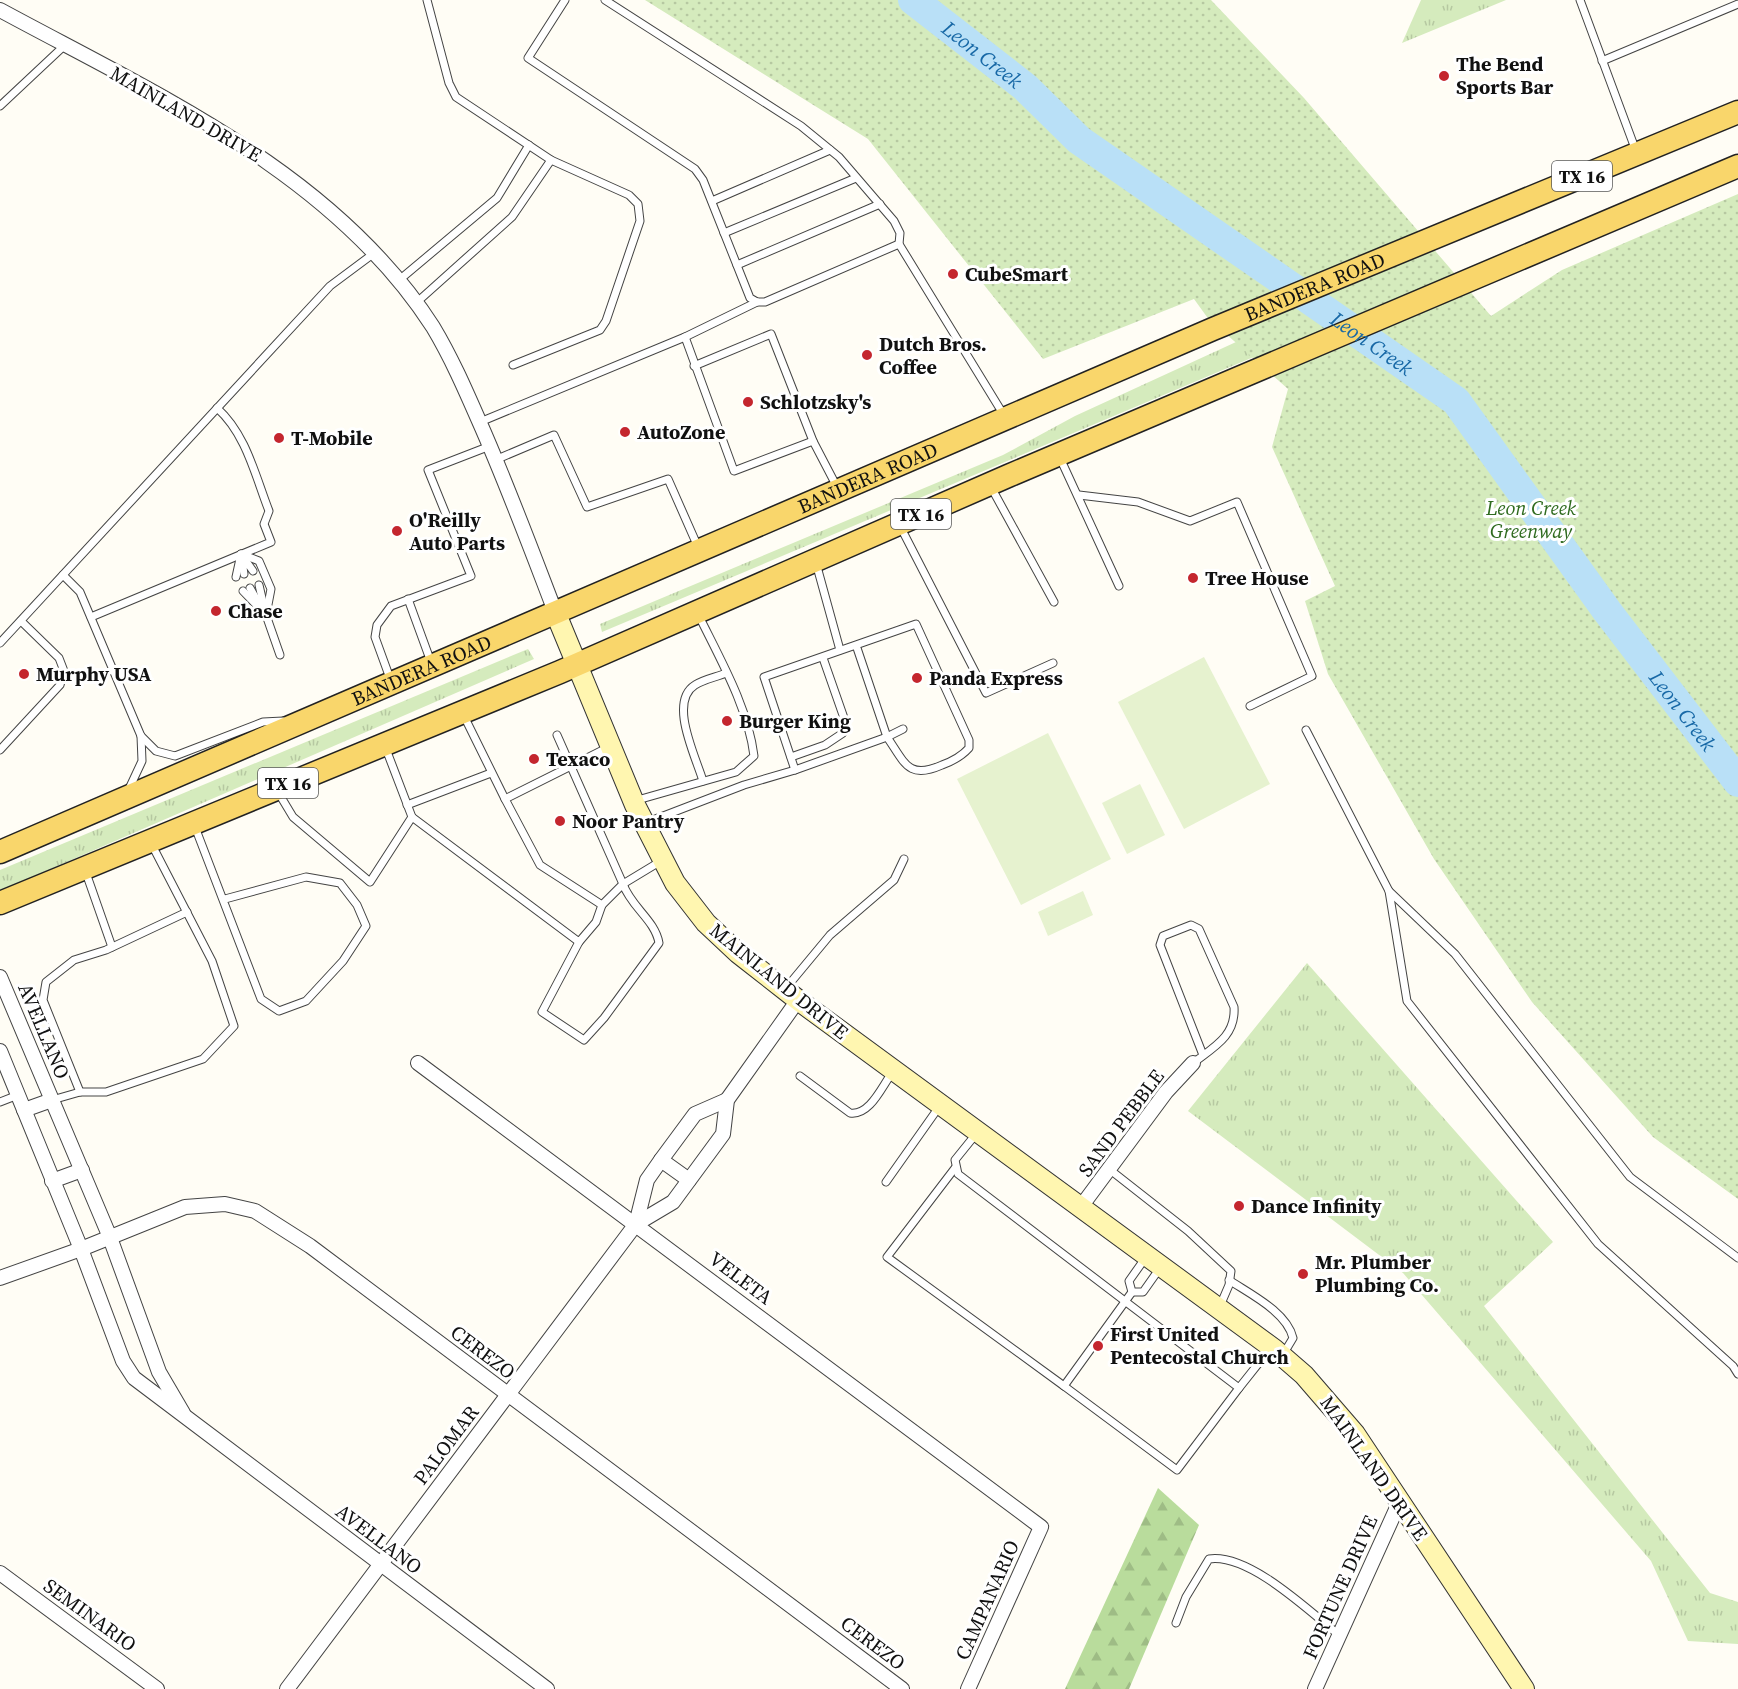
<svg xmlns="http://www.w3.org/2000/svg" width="1738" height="1689" font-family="'Source Serif 4',serif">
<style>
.grass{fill:url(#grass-tufts)}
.forest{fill:url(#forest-firs)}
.park{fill:url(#park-dots)}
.pitch{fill:#e6f2cf}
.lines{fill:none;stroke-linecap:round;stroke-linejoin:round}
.river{stroke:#b9e0f7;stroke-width:30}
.service-casing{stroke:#444;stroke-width:9}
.minor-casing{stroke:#444;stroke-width:16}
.secondary-casing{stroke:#333;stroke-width:22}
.primary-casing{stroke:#222;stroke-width:25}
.service{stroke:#fff;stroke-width:7}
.minor{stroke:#fff;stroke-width:14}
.secondary{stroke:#fff6b0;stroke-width:20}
.primary{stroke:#f9d66b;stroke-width:22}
.poi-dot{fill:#c4262e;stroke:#fff;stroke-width:2}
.labels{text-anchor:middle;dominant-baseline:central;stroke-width:6;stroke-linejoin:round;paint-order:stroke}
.shield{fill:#fff;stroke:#585858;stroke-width:1.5}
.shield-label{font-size:18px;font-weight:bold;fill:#111}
.poi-label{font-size:20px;font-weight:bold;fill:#111;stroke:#fff;text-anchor:start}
.street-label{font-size:20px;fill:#111;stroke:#fff}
.park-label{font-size:20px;font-style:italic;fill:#2f6b1f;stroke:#fff}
.water-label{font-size:21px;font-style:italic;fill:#1768a6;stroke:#fff}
</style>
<defs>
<pattern id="grass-tufts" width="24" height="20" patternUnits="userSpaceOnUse" patternTransform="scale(1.5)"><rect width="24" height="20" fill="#d5ebbd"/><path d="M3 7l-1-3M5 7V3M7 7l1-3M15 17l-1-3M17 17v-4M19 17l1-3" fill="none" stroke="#b6c8a1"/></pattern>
<pattern id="forest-firs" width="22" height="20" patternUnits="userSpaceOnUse" patternTransform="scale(1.5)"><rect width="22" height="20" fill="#b9dc9c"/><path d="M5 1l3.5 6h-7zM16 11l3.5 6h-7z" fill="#9ebc85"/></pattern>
<pattern id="park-dots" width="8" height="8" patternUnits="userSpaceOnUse" patternTransform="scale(1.5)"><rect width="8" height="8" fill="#d5ebbd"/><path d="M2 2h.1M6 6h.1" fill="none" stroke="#b6c8a1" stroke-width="1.8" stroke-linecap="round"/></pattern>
</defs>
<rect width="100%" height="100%" fill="#fffdf5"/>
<g class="grass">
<polygon points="1421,0 1506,0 1402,43"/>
<polygon points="1236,342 1256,356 602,632 600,624 1003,455 1075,416"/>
<polygon points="528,649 534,659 0,891 0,870"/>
<polygon points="1307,963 1553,1242 1484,1306 1710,1593 1738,1602 1738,1644 1688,1641 1651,1561 1403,1273 1188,1111"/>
</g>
<polygon class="forest" points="1158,1488 1199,1525 1129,1689 1065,1689"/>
<polygon class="park" points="645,0 1211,0 1304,98 1491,316 1562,270 1738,194 1738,1199 1653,1137 1532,1002 1434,859 1328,674 1305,601 1335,586 1272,447 1288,389 1207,317 1194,299 1043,359 868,139"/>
<g class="pitch">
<polygon points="1204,657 1270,784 1184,829 1118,702"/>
<polygon points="1048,733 1111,859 1021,905 957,779"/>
<polygon points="1140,784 1165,835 1127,854 1102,803"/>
<polygon points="1083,891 1093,915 1048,936 1038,912"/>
</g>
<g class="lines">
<path class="river" id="s1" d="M913,0l112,87 54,53 377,261 151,210 131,171"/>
<g class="service-casing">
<g id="service">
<polyline points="427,0 449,83 456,97 551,160 629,195 638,204 640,221 606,321 600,330 513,365"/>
<polyline points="565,0 528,58 695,169 703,180 750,298 757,302 765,302 899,244"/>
<polyline points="605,0 801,126 839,157 894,221 900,233 899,244 1005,417"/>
<polyline points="1580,0 1636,151"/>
<polyline points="1602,61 1738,4"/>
<polyline points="0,106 65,45"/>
<polyline points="712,201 830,150"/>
<polyline points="724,233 856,178"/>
<polyline points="737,265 880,204"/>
<polyline points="398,281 497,198 529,145"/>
<polyline points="416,303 512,217 551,160"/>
<polyline points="685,337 757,302"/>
<polyline points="694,366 771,334 813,441"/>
<polyline points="480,422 685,337 734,471 813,441 837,487"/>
<polyline points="1060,458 1119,586"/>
<polyline points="495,460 554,435 587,507 668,479 698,547"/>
<polyline points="991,487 1054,602"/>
<polyline points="1079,495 1138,502 1190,521 1237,502 1312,676 1250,706"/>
<polyline points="900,526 986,693 1053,663"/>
<polyline points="816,563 840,650"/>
<polyline points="244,574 241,554 253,571"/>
<polyline points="63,575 80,592 141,736 156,751 175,756 263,722 283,721"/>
<polyline points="236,577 241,554 259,561 271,589 266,615 243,591"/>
<polyline points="259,585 265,611"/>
<polyline points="250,588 259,604"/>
<polyline points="408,599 431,662"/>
<polyline points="266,615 280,655"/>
<path d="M91,617l180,-75 -7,-18 5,-13c-14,-36 -23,-77 -52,-103"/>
<polyline points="0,643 330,286 373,254"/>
<path d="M856,645l31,92 -92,33 -31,-93 152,-53 53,116v8c-8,9 -16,13 -27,17 -34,15 -37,-2 -55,-28l16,-8"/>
<polyline points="391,681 375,637 377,625 391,606 471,576 428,470 490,446"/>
<polyline points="463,714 505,799 609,747"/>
<polyline points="1306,730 1389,891 1407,1001 1598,1244 1733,1366 1738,1374"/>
<polyline points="557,735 623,884 661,861"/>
<polyline points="386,749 412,817 579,942 596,922 602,905 540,865 505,799"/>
<polyline points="0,750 60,685 64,671 59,658 21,621"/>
<polyline points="791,757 825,745 843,733 844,718 823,658"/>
<path d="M703,781c-7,-24 -35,-79 -8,-96 9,-6 22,-8 31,-12"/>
<polyline points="128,791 142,761 141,736"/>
<polyline points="278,792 293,817 370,882 412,817"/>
<path d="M634,801l102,-29 18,-16c-6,-49 -34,-97 -56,-142"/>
<polyline points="407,805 491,773"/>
<polyline points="645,823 744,785 795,770"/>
<polyline points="195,827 261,999 279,1011 306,1001 343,961 366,926 357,905 340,883 306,877 225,899"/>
<polyline points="85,870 112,947"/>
<polyline points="1389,891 1455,954 1630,1177 1738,1258"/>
<path d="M579,942l-37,70 42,28 20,-22 55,-75c-4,-23 -28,-36 -36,-59l-21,21"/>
<polyline points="786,988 830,935 894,880 904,859"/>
<path d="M1193,1063c21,-16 43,-27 41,-56l-35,-78 -8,-4 -28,11 -3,9 43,110"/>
<path d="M800,1076l50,37c20,3 32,-27 42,-40"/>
<polyline points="80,1092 43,1000 46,982 74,960 106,950 187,912"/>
<polyline points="52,1100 80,1092 106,1092 203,1059 234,1026 212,961 152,845"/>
<polyline points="0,1102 18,1095"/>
<polyline points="976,1134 955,1160 958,1174 1239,1388 1270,1349"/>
<polyline points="955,1168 887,1257 1064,1386 1132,1292"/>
<polyline points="1109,1169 1188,1231 1231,1271 1229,1285 1220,1306"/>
<polyline points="886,1182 939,1107"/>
<polyline points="1146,1257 1129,1281 1132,1292 1143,1292 1160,1268"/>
<path d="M1229,1280c21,14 58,32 64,58l-9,15"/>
<polyline points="1064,1386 1177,1470 1239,1388"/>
<path d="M1176,1623l10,-26 23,-38c40,-6 100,52 130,76"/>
</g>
</g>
<g class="minor-casing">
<g id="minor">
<path d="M0,10c155,84 334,163 433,317 18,30 32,62 46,94 28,63 52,128 77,193"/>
<polyline points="0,977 109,1235 159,1372 183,1413"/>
<polyline points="0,1051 81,1249 123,1361 134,1378 547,1689"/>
<polyline points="418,1063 1041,1527 968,1689"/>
<polyline points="24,1110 52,1100"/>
<polyline points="661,1160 689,1180"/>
<polyline points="52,1181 82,1170"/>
<polyline points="1080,1208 1166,1092 1193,1063"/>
<polyline points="636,1224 647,1180 661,1160 695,1114 727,1100"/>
<polyline points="0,1278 81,1249 185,1207 225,1204 255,1211 310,1246 902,1689"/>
<polyline points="0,1573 157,1689"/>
<polyline points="287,1689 636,1224 673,1202 723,1134 727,1100 798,1000"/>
<polyline points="1315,1689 1400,1501"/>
</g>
</g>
<g class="secondary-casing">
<polyline id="secondary" points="556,614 635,805 675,883 706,923 738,953 798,1000 1274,1349 1304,1375 1355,1434 1524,1689"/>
</g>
<g class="primary-casing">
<g id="primary">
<path id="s2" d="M0,852l1213,-523 525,-217"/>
<polyline points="0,903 560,672 1008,476 1738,166"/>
</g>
</g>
<use href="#service" class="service"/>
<use href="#minor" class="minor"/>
<use href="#secondary" class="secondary"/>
<use href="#primary" class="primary"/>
</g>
<g class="poi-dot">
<circle cx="1444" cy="76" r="6"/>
<circle cx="953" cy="274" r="6"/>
<circle cx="867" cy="355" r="6"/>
<circle cx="748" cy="402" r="6"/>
<circle cx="625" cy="432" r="6"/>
<circle cx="279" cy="438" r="6"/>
<circle cx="397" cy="531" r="6"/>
<circle cx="1193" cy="578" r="6"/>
<circle cx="216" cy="611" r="6"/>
<circle cx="24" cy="674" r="6"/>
<circle cx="917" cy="678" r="6"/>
<circle cx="727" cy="721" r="6"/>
<circle cx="534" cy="759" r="6"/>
<circle cx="560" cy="821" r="6"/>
<circle cx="1239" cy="1206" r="6"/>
<circle cx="1303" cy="1274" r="6"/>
<circle cx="1098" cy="1346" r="6"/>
</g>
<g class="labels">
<g class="shield">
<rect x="1552" y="161" width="60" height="30" rx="4.5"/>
<rect x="891" y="499" width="60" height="30" rx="4.5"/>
<rect x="258" y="768" width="60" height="30" rx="4.5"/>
</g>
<g class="shield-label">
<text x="1582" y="176">TX 16</text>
<text x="921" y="514">TX 16</text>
<text x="288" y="783">TX 16</text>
</g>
<g class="poi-label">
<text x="1456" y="64">The Bend<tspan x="1456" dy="23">Sports Bar</tspan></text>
<text x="965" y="274">CubeSmart</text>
<text x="879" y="344">Dutch Bros.<tspan x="879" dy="23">Coffee</tspan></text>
<text x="760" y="402">Schlotzsky's</text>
<text x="637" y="432">AutoZone</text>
<text x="291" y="438">T-Mobile</text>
<text x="409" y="520">O'Reilly<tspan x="409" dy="23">Auto Parts</tspan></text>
<text x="1205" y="578">Tree House</text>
<text x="228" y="611">Chase</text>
<text x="36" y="674">Murphy USA</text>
<text x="929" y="678">Panda Express</text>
<text x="739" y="721">Burger King</text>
<text x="546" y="759">Texaco</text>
<text x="572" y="821">Noor Pantry</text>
<text x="1251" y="1206">Dance Infinity</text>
<text x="1315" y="1262">Mr. Plumber<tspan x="1315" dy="23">Plumbing Co.</tspan></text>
<text x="1110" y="1334">First United<tspan x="1110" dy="23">Pentecostal Church</tspan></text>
</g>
<g class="street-label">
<text transform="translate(186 114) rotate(30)">MAINLAND DRIVE</text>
<text stroke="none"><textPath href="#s2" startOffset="1431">BANDERA ROAD</textPath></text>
<text stroke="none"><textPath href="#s2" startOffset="945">BANDERA ROAD</textPath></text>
<text stroke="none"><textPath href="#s2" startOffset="459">BANDERA ROAD</textPath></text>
<text transform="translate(779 981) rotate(39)">MAINLAND DRIVE</text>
<text transform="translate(44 1031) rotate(67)">AVELLANO</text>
<text transform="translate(1121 1123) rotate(-53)">SAND PEBBLE</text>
<text transform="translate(741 1278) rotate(37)">VELETA</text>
<text transform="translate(483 1352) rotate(37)">CEREZO</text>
<text transform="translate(446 1445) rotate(-53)">PALOMAR</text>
<text transform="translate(1374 1468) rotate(55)">MAINLAND DRIVE</text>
<text transform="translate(379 1539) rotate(37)">AVELLANO</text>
<text transform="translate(1340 1587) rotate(-66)">FORTUNE DRIVE</text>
<text transform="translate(987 1600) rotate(-66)">CAMPANARIO</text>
<text transform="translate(90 1615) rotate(36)">SEMINARIO</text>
<text transform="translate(873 1643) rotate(37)">CEREZO</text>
</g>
<g class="park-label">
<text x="1531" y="508">Leon Creek<tspan x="1531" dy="23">Greenway</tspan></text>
</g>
<g class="water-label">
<text stroke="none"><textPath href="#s1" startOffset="88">Leon Creek</textPath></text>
<text stroke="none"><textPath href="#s1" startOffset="574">Leon Creek</textPath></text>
<text stroke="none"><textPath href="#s1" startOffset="1060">Leon Creek</textPath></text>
</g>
</g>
</svg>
